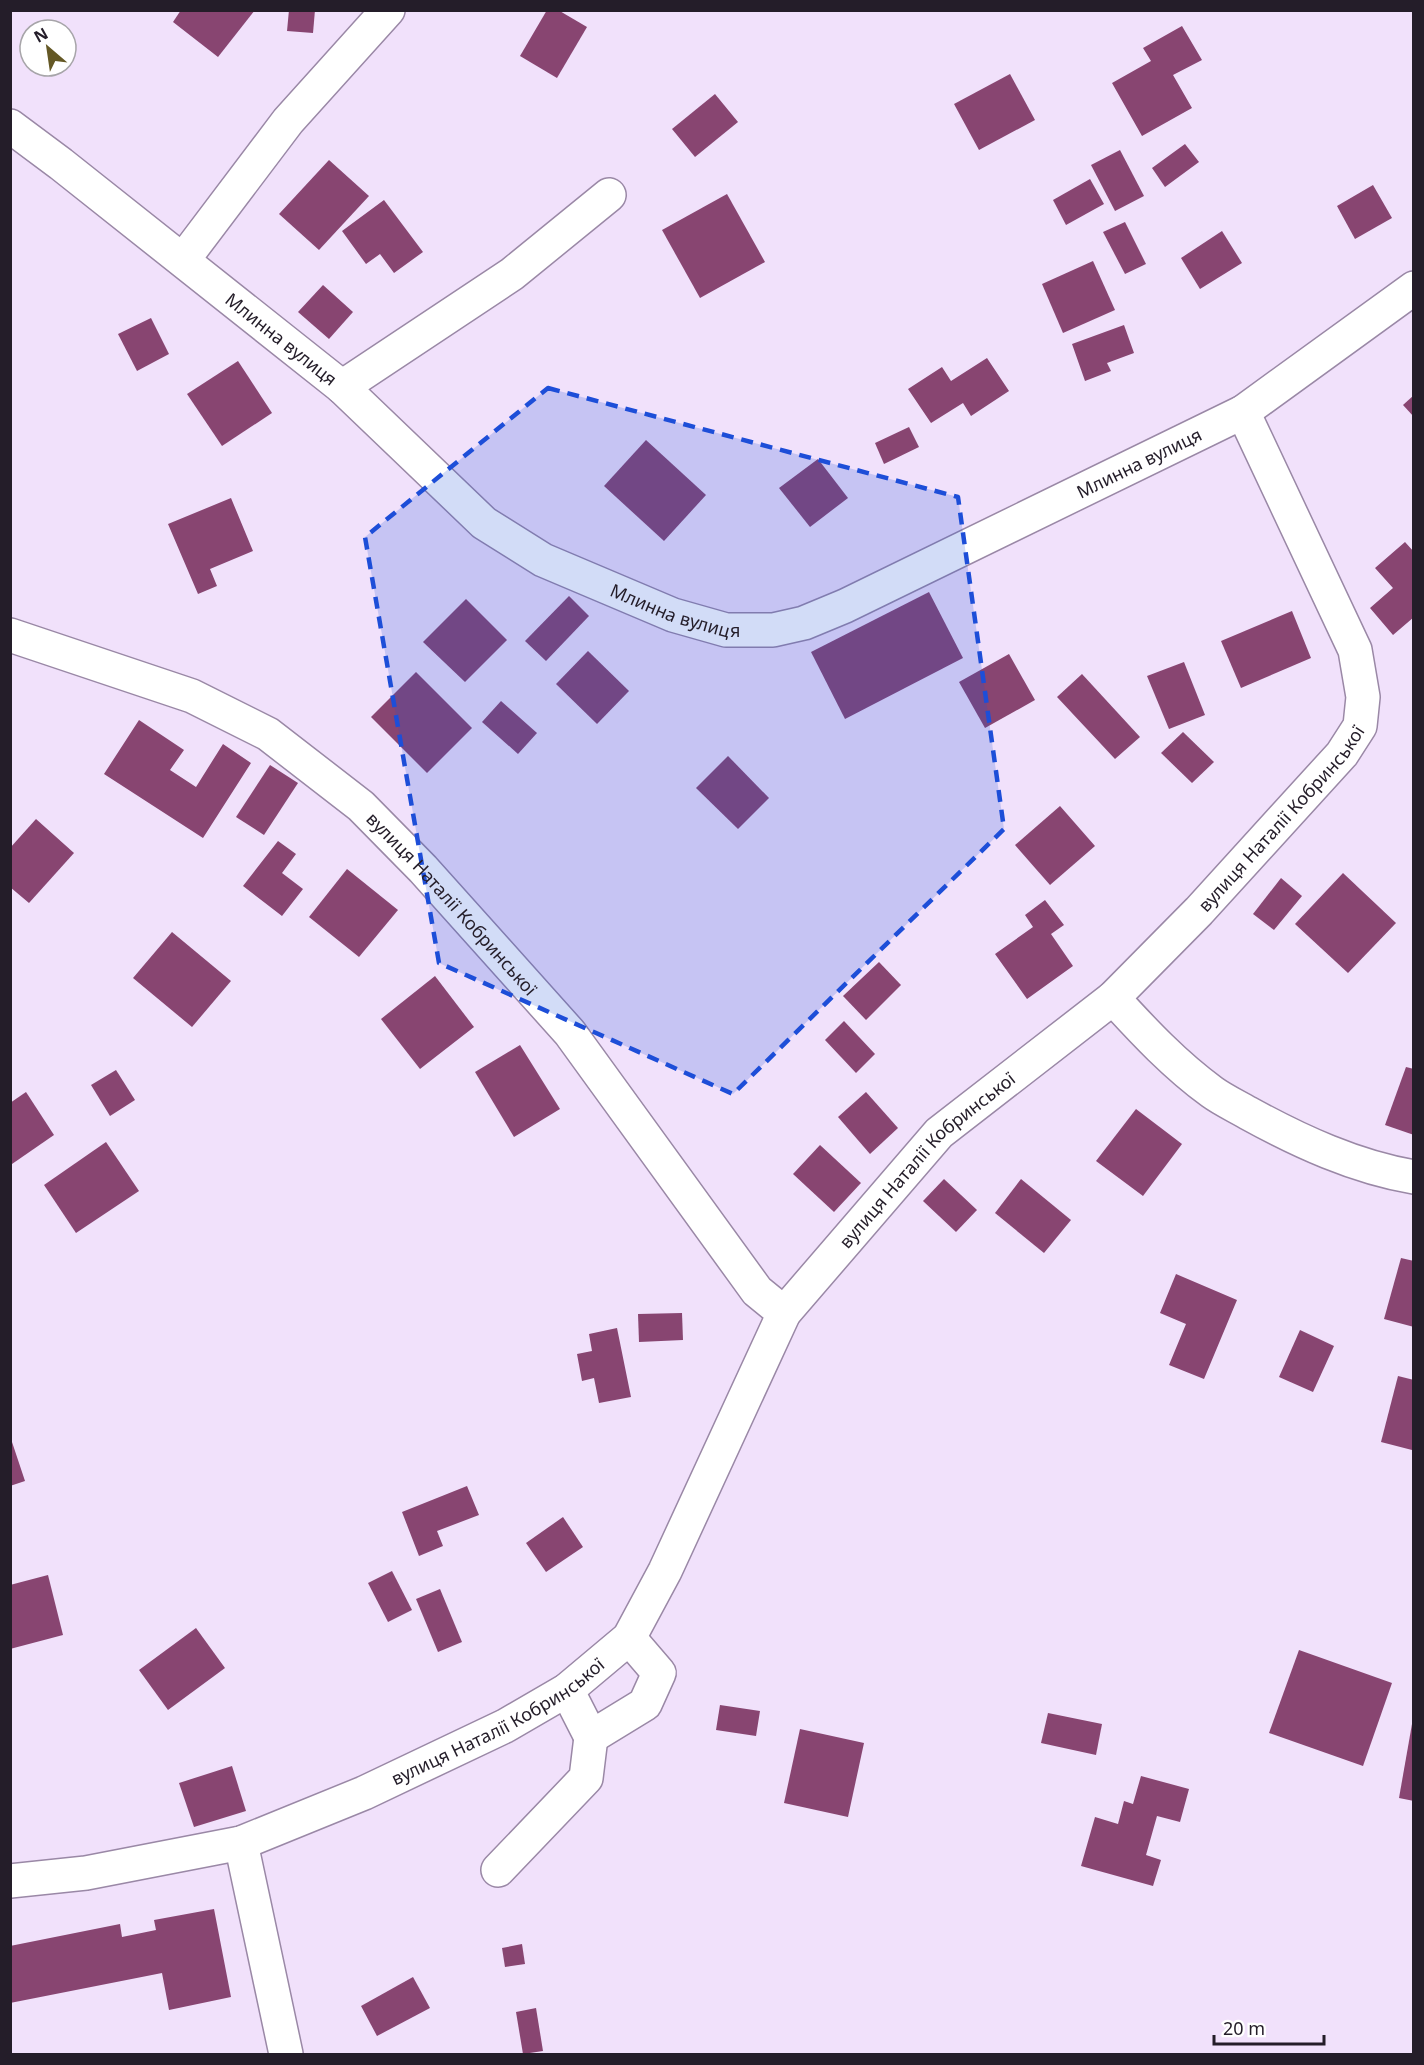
<svg xmlns="http://www.w3.org/2000/svg" width="1424" height="2065" font-family="'Noto Sans',sans-serif">
<style>
.building{fill:#884571}
.lines{fill:none;stroke-linecap:round;stroke-linejoin:round}
.minor-casing{stroke:#9a88a6;stroke-width:36}
.minor{stroke:#fff;stroke-width:33}
.marked{fill:#1d4ed8;fill-opacity:0.2;stroke:#1d4ed8;stroke-width:4.5;stroke-dasharray:12 8;stroke-linejoin:round}
.labels{text-anchor:middle;dominant-baseline:central;stroke-width:6;stroke-linejoin:round;paint-order:stroke}
.street-label{font-size:18px;fill:#241d29;stroke:#fff}
</style>
<rect width="100%" height="100%" fill="#f1e1fb"/>
<g class="building">
<polygon points="181,10 255,10 218,57 173,22"/>
<polygon points="289,10 315,10 313,33 287,31"/>
<polygon points="547,10 558,10 587,27 557,78 520,56"/>
<polygon points="1182,26 1202,60 1173,75 1192,108 1142,136 1112,83 1151,61 1143,48"/>
<polygon points="1010,74 1035,120 979,150 954,104"/>
<polygon points="715,94 738,122 695,157 672,129"/>
<polygon points="1185,144 1199,162 1165,187 1152,168"/>
<polygon points="1120,150 1144,196 1115,211 1091,165"/>
<polygon points="329,160 369,196 319,250 279,214"/>
<polygon points="1090,179 1104,204 1066,225 1053,200"/>
<polygon points="1373,185 1392,218 1355,239 1337,206"/>
<polygon points="727,194 765,262 700,298 662,230"/>
<polygon points="384,200 423,252 394,273 380,254 366,264 342,231"/>
<polygon points="1125,222 1146,264 1125,274 1103,232"/>
<polygon points="1222,231 1242,263 1200,289 1181,258"/>
<polygon points="1093,261 1115,310 1063,333 1042,284"/>
<polygon points="323,285 353,312 329,339 298,312"/>
<polygon points="151,318 169,354 137,371 118,334"/>
<polygon points="1124,325 1134,353 1107,363 1111,371 1085,381 1072,344"/>
<polygon points="987,358 1009,391 971,416 963,403 931,423 908,389 942,367 951,381"/>
<polygon points="238,361 272,413 222,446 187,394"/>
<polygon points="1414,395 1414,417 1403,405"/>
<polygon points="909,427 919,447 884,464 875,443"/>
<polygon points="646,440 706,495 664,541 604,486"/>
<polygon points="818,459 848,498 810,527 779,488"/>
<polygon points="231,498 253,551 210,569 217,586 198,594 168,524"/>
<polygon points="1405,542 1414,552 1414,617 1393,635 1370,608 1393,588 1375,568"/>
<polygon points="929,592 963,658 845,719 811,652"/>
<polygon points="569,596 589,616 546,661 525,641"/>
<polygon points="466,599 507,640 465,682 423,642"/>
<polygon points="1292,611 1311,658 1241,688 1221,641"/>
<polygon points="588,651 629,691 597,724 556,684"/>
<polygon points="1009,654 1035,700 985,728 959,682"/>
<polygon points="1184,662 1205,715 1169,729 1147,676"/>
<polygon points="416,672 472,728 427,773 371,717"/>
<polygon points="1082,674 1140,737 1115,759 1057,697"/>
<polygon points="501,701 537,733 518,754 482,722"/>
<polygon points="139,720 184,750 170,770 196,787 223,744 251,763 203,838 104,774"/>
<polygon points="1183,732 1214,762 1192,783 1161,753"/>
<polygon points="728,756 769,798 738,829 696,788"/>
<polygon points="270,765 298,783 264,835 236,817"/>
<polygon points="1060,806 1095,846 1050,885 1015,845"/>
<polygon points="36,819 74,853 29,903 10,887 10,848"/>
<polygon points="278,841 296,854 282,873 303,889 282,916 243,886"/>
<polygon points="347,869 398,910 359,957 309,917"/>
<polygon points="1343,873 1396,923 1348,973 1295,924"/>
<polygon points="1281,878 1302,896 1274,930 1253,914"/>
<polygon points="1045,900 1064,925 1051,934 1073,966 1027,999 995,954 1033,927 1025,915"/>
<polygon points="172,932 231,981 192,1027 133,978"/>
<polygon points="879,962 901,985 866,1020 843,996"/>
<polygon points="435,976 474,1027 420,1069 381,1019"/>
<polygon points="844,1021 875,1054 856,1073 825,1040"/>
<polygon points="520,1045 560,1109 514,1137 475,1072"/>
<polygon points="1406,1067 1414,1069 1414,1135 1385,1125"/>
<polygon points="116,1070 135,1100 110,1116 91,1085"/>
<polygon points="26,1092 54,1135 12,1164 10,1103"/>
<polygon points="866,1092 898,1128 870,1154 838,1117"/>
<polygon points="1136,1109 1182,1144 1143,1196 1096,1161"/>
<polygon points="106,1142 139,1191 76,1233 44,1185"/>
<polygon points="820,1145 861,1183 834,1212 793,1174"/>
<polygon points="944,1179 977,1210 956,1232 923,1201"/>
<polygon points="1021,1179 1071,1220 1044,1253 995,1213"/>
<polygon points="1401,1258 1414,1261 1414,1327 1384,1319"/>
<polygon points="1176,1274 1237,1300 1204,1379 1169,1365 1186,1324 1160,1313"/>
<polygon points="682,1313 683,1340 639,1342 638,1314"/>
<polygon points="617,1328 631,1397 599,1403 594,1378 582,1381 577,1354 592,1351 589,1334"/>
<polygon points="1300,1330 1334,1346 1313,1392 1279,1377"/>
<polygon points="1398,1376 1414,1380 1412,1450 1381,1442"/>
<polygon points="10,1436 25,1481 10,1486"/>
<polygon points="467,1486 479,1515 437,1531 443,1546 419,1556 402,1512"/>
<polygon points="563,1517 583,1547 546,1572 526,1543"/>
<polygon points="392,1571 412,1610 388,1622 368,1583"/>
<polygon points="48,1575 63,1635 10,1649 10,1585"/>
<polygon points="440,1589 462,1642 438,1652 416,1599"/>
<polygon points="196,1628 225,1668 168,1710 139,1670"/>
<polygon points="1299,1650 1392,1683 1363,1766 1269,1733"/>
<polygon points="720,1705 760,1711 756,1736 716,1730"/>
<polygon points="1048,1713 1102,1724 1096,1755 1041,1743"/>
<polygon points="1412,1724 1414,1725 1414,1801 1399,1798"/>
<polygon points="800,1729 864,1743 848,1817 784,1803"/>
<polygon points="232,1766 246,1811 194,1827 179,1783"/>
<polygon points="1141,1776 1189,1789 1180,1822 1157,1816 1146,1855 1161,1860 1153,1886 1081,1866 1095,1817 1118,1824 1124,1801 1133,1804"/>
<polygon points="214,1909 231,1997 169,2010 162,1973 10,2003 10,1946 120,1924 122,1937 156,1930 154,1920"/>
<polygon points="522,1944 525,1964 505,1967 502,1948"/>
<polygon points="413,1977 430,2008 377,2036 361,2006"/>
<polygon points="536,2008 543,2051 523,2054 516,2012"/>
</g>
<g class="lines">
<g class="minor-casing">
<g id="minor">
<path id="s1" d="M10,126l51,38 281,223 142,136 59,37 130,55 53,15h47l31,-7 41,-17 398,-194 171,-124"/>
<polyline points="183,260 288,121 388,10"/>
<polyline points="342,387 512,274 609,195"/>
<path id="s2" d="M10,635l182,61 76,38 93,72 62,63 147,164 187,258 27,22"/>
<path d="M1113,998c31,34 62,67 99,94 11,8 24,14 36,21 51,28 107,54 166,64"/>
<polyline points="567,1690 591,1737 645,1704 659,1673 629,1638"/>
<polyline points="241,1843 286,2054"/>
<polyline points="498,1870 586,1778 591,1737"/>
<path id="s3" d="M10,1881l76,-8 155,-30 123,-50 141,-67 62,-36 62,-52 36,-67 119,-258 155,-180 174,-135 86,-87 143,-157 18,-28 3,-29 -8,-47 -112,-238"/>
</g>
</g>
<use href="#minor" class="minor"/>
</g>
<path class="marked" d="M548,388l410,109 46,332 -271,265 -294,-131 -74,-426z"/>
<g class="labels">
<g class="street-label">
<text stroke="none"><textPath href="#s1" startOffset="345">Млинна вулиця</textPath></text>
<text stroke="none"><textPath href="#s1" startOffset="1335">Млинна вулиця</textPath></text>
<text stroke="none"><textPath href="#s1" startOffset="831">Млинна вулиця</textPath></text>
<text stroke="none"><textPath href="#s3" startOffset="1740">вулиця Наталії Кобринської</textPath></text>
<text stroke="none"><textPath href="#s2" startOffset="528">вулиця Наталії Кобринської</textPath></text>
<text stroke="none"><textPath href="#s3" startOffset="1246">вулиця Наталії Кобринської</textPath></text>
<text stroke="none"><textPath href="#s3" startOffset="519">вулиця Наталії Кобринської</textPath></text>
</g>
</g>
<rect width="1424" height="2065" fill="none" stroke="#241d29" stroke-width="24"/>
<g transform="translate(48 48) rotate(331)"><circle r="28" fill="#ffffff" stroke="#a7a5a9" stroke-width="1.5"/>
<path d="M0-4.5L10 22L0 15L-10 22Z" fill="#645825"/>
<text y="-9" font-size="16" font-weight="bold" text-anchor="middle" fill="#241d29">N</text>
</g>
<path d="M1214 2035v9h110v-9" fill="none" stroke="#241d29" stroke-width="3"/>
<text x="1223" y="2035" font-size="18" fill="#241d29" stroke="#ffffff" stroke-width="4.5" paint-order="stroke">20 m</text>
</svg>
